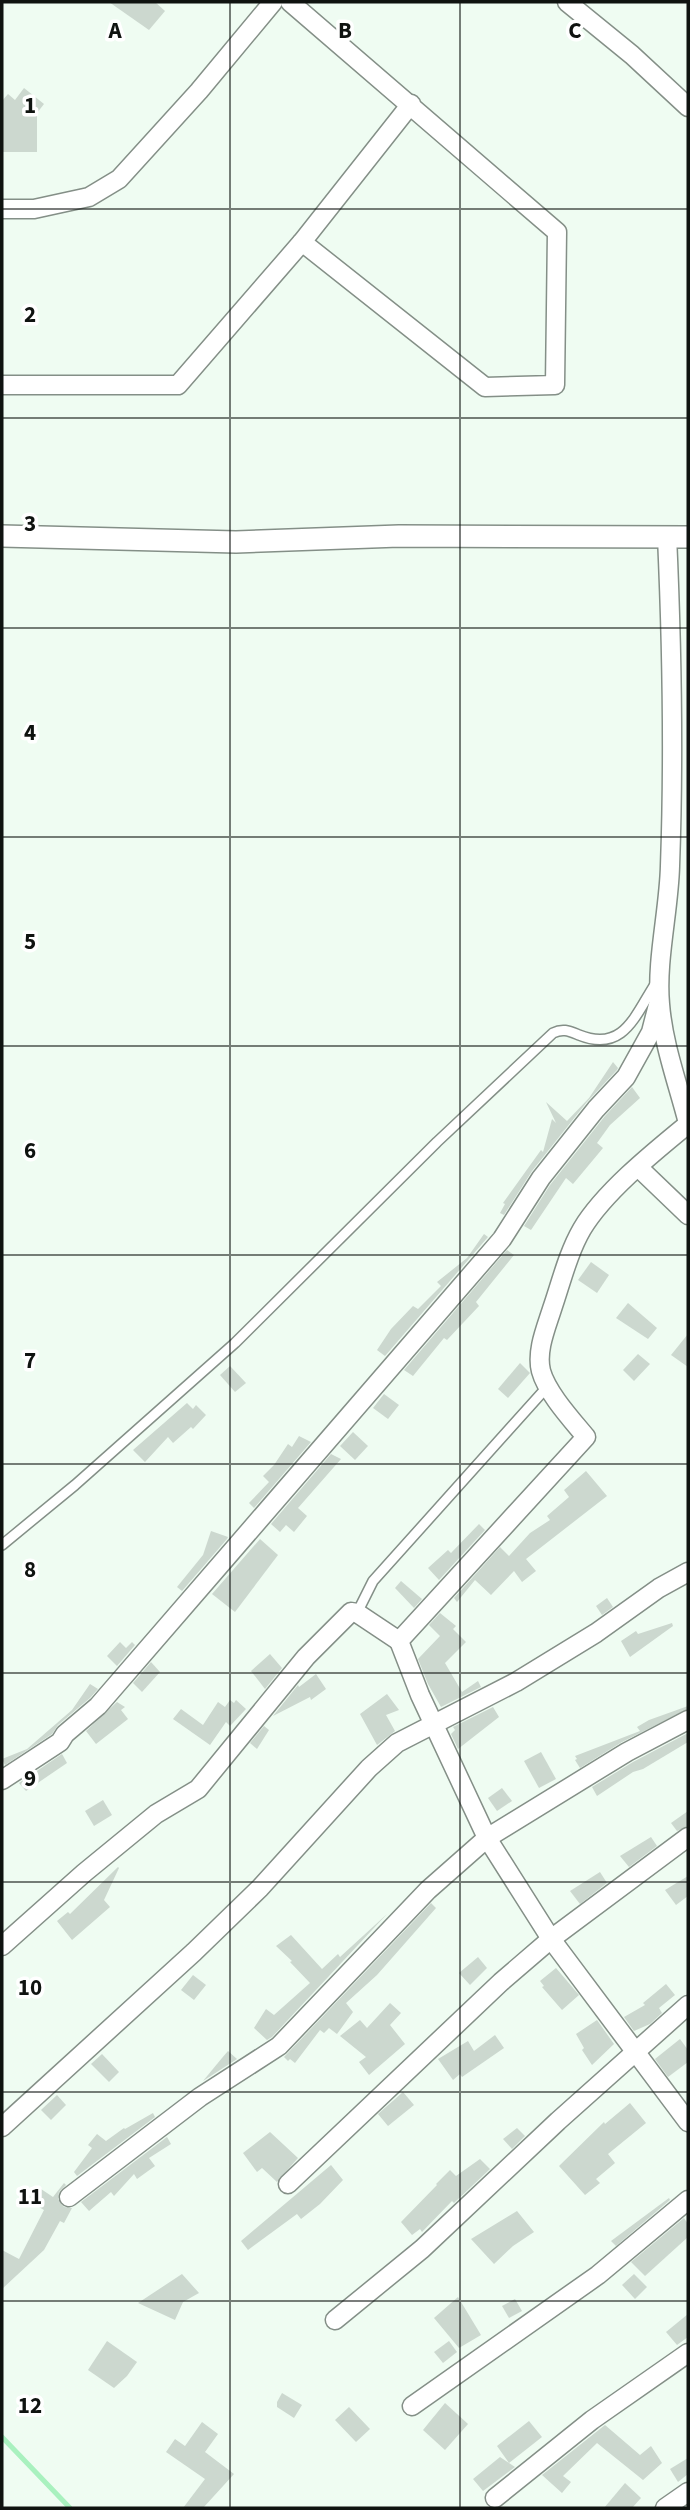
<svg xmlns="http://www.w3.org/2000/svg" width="690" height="2510" font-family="'Source Sans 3',sans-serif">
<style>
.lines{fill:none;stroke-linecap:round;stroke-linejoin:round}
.stream{stroke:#a9f1bf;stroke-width:5}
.building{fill:#ccd8cf}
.service-casing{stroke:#848f87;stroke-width:12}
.minor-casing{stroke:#848f87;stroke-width:21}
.tertiary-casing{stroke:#848f87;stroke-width:24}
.service{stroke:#fff;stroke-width:9}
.minor{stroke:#fff;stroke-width:18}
.tertiary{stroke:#fff;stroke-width:21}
.grid{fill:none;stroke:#0f1310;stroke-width:2;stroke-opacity:0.55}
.grid-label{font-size:23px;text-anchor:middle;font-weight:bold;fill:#0f1310;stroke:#fff;stroke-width:7;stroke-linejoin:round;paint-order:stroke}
</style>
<rect width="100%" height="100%" fill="#effcf2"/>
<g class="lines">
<polyline class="stream" points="2,2437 70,2508"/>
</g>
<g class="building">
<polygon points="109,2 155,2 165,11 149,30"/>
<polygon points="24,88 44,104 37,113 37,152 2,152 2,101 8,94 15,100"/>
<polygon points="613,1062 618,1068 617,1070 587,1102 532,1171 504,1215 500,1213 505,1204 503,1203 541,1150 543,1152 552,1119 556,1123 546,1102 567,1121 589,1098"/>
<polygon points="632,1087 640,1098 610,1125 597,1143 603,1148 573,1184 566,1178 531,1230 524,1226 550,1185 605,1116"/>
<polygon points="484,1234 488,1237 385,1356 377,1350 391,1329 413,1306 418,1309 441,1286 437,1282 467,1258"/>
<polygon points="507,1250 514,1255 476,1302 479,1306 447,1340 444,1338 413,1376 404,1370"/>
<polygon points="591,1262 609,1275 597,1293 578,1280"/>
<polygon points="628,1303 657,1328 648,1339 616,1318"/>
<polygon points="688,1334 688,1367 671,1355"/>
<polygon points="638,1354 650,1364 634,1381 623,1370"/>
<polygon points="520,1363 530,1373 508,1398 498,1389"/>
<polygon points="230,1366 246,1383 235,1392 220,1375"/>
<polygon points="384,1394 399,1405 388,1419 373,1408"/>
<polygon points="187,1403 193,1409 196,1405 206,1415 193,1429 191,1427 173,1443 168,1437 145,1462 133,1450"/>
<polygon points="353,1432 368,1446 355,1460 340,1446"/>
<polygon points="299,1436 311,1442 254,1508 249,1503 269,1482 263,1476 274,1465 288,1444 292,1447"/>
<polygon points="331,1454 341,1459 298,1508 307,1516 294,1532 286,1525 280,1532 271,1524"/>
<polygon points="586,1471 607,1496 526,1559 536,1571 522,1582 514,1571 491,1595 475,1580 457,1602 454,1598 500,1547 509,1556 530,1533 550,1520 547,1516 569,1497 564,1490"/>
<polygon points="479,1524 485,1530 439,1580 428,1568 448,1550 451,1553"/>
<polygon points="211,1531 228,1537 227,1539 182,1591 177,1587 203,1555"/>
<polygon points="260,1539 278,1555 235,1612 212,1594"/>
<polygon points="401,1581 422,1599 414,1608 395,1588"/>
<polygon points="607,1598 613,1607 602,1615 596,1606"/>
<polygon points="440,1613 456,1626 453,1629 466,1642 445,1663 462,1692 478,1681 481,1687 441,1707 428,1684 418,1659 440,1636 429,1625"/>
<polygon points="672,1623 673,1626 630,1657 621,1641 636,1631 638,1634"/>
<polygon points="120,1642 126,1648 132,1642 135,1645 117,1666 107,1656"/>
<polygon points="270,1654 282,1668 265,1689 251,1671"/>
<polygon points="151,1662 160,1672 142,1692 133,1683"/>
<polygon points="316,1674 326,1689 311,1700 310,1697 273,1716 298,1685 299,1687"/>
<polygon points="90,1684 98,1689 90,1698 58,1725 52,1734 5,1765 2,1759 27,1749 72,1710"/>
<polygon points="387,1694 399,1710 386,1715 395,1731 377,1745 360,1714"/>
<polygon points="230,1700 234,1703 236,1700 246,1709 230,1726 226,1722 210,1745 173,1719 181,1709 203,1725 218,1702 225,1707"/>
<polygon points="117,1702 125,1707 121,1710 128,1719 96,1744 86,1731"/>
<polygon points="688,1706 688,1709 622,1742 580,1768 575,1760 577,1759 575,1756 640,1731 637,1727 649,1720"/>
<polygon points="493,1707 499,1717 458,1749 451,1734 455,1730 453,1727"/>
<polygon points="264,1726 269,1730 257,1749 250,1743"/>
<polygon points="688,1733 688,1742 643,1769 633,1772 597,1796 592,1787 633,1762"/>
<polygon points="541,1752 556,1779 539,1788 524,1761"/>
<polygon points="62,1754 67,1763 26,1791 19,1783"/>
<polygon points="502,1788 512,1801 497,1811 488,1798"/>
<polygon points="103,1800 112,1815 94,1826 85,1811"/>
<polygon points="688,1811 688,1826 677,1831 671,1823"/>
<polygon points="651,1837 657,1846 629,1867 620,1856"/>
<polygon points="118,1867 119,1868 104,1900 110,1907 72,1940 57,1921 68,1912 70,1914"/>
<polygon points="600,1872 607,1883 580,1904 570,1891"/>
<polygon points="688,1876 688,1896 676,1905 665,1890"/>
<polygon points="431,1903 436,1908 377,1975 346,2003 353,2012 337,2034 329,2028 324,2033 320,2030 295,2063 290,2059 288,2061 284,2057"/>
<polygon points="387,1914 272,2037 267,2040 254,2028 266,2009 274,2015 310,1983 290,1962 292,1961 276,1946 291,1935 322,1969 338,1954 340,1957"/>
<polygon points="478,1957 487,1968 470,1985 459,1973"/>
<polygon points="556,1968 579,1995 562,2010 542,1987 544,1986 540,1981"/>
<polygon points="193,1975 206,1985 194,2000 181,1990"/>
<polygon points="666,1984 675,1995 659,2008 662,2013 650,2024 634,2031 624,2017 645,2005 643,2003"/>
<polygon points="390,2003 401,2013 390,2025 405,2044 369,2075 359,2062 366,2057 340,2036 360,2020 367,2028"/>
<polygon points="597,2020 614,2044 592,2065 582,2050 584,2048 576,2034"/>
<polygon points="495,2035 504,2048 462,2077 460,2074 453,2080 438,2059 468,2041 474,2051"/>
<polygon points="680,2039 688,2050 688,2062 668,2077 655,2059"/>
<polygon points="228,2051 237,2059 203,2081 222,2058"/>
<polygon points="102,2054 119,2072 109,2082 91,2064"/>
<polygon points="403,2092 414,2105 388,2126 378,2114"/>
<polygon points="57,2095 66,2105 51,2120 41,2110"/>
<polygon points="630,2103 646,2123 608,2154 615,2163 596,2179 600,2183 585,2195 559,2166 604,2122 605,2124"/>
<polygon points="153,2113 155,2117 77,2176 74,2172 92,2148 88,2145 97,2134 106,2141 124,2128 125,2129"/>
<polygon points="517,2128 525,2136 512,2149 503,2139"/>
<polygon points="270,2132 298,2158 277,2182 262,2168 257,2172 243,2153"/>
<polygon points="167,2137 171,2144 149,2158 155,2166 137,2179 134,2174 114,2196 111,2192 89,2211 81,2202"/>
<polygon points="480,2159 490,2169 454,2203 452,2201 422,2232 420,2229 412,2235 401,2222 437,2185 436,2184 450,2170 456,2176"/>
<polygon points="331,2165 343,2180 320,2204 301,2219 297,2214 248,2250 241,2241"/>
<polygon points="64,2183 66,2185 59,2192 58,2199 64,2207 72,2208 64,2223 60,2221 44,2250 2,2289 2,2250 19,2259 44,2210 32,2203 41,2189 53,2197"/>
<polygon points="669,2198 670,2200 616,2246 611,2241"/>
<polygon points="517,2211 534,2232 513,2246 494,2264 471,2239"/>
<polygon points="684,2218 688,2224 688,2237 645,2276 631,2262"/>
<polygon points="182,2274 199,2293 183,2302 175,2320 138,2303"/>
<polygon points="634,2274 647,2287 635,2299 622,2285"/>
<polygon points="458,2297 481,2335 459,2348 434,2318"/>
<polygon points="515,2299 522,2311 509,2318 502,2306"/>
<polygon points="688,2314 688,2337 677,2345 666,2332"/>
<polygon points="107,2341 137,2362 127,2376 114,2388 88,2370"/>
<polygon points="449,2341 457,2352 443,2363 434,2352"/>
<polygon points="282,2393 302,2405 294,2418 277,2407 277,2402"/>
<polygon points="445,2403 468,2424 445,2450 423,2430"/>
<polygon points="349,2407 370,2429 356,2442 335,2420"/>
<polygon points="529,2421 542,2437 509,2463 515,2467 483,2491 473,2479 500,2457 509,2463 497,2446"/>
<polygon points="202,2422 218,2434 205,2452 234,2474 203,2508 183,2508 205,2479 166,2452 175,2439 185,2446"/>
<polygon points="605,2425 640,2455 651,2446 662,2463 643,2480 597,2443 563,2476 571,2482 562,2493 542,2475"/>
<polygon points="688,2458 688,2474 678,2482 670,2469"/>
<polygon points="625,2483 641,2498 632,2508 604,2508"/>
</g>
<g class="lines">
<g class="service-casing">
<g id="service">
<path d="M2,1545l73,-60 160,-142 202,-201 116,-109c10,-5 16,-2 26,2 45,18 56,-20 77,-52"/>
<polyline points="357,1613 373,1581 548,1386"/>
</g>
</g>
<g class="minor-casing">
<g id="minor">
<polyline points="290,2 557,232 555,385 485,387 302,242"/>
<polyline points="567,2 632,55 688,107"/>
<polyline points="2,209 34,209 89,197 119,179 199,91 273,2"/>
<polyline points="2,385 178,385 302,242 411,104"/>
<path d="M667,536c5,111 7,220 3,330 -1,44 -14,95 -10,138 3,40 18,80 28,119"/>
<path d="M688,1124c-33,27 -84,68 -106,105 -14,24 -21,54 -30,80 -6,19 -16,42 -11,62 6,22 31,49 45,66l-187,204 21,54 67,143 64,101 137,183"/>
<polyline points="639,1168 688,1215"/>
<polyline points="2,1780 60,1742 65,1734 98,1706 502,1239 541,1178 596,1109 626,1077 651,1032 659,1001"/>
<polyline points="2,1946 84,1873 156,1814 198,1789 306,1657 351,1612 357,1613 399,1641"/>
<polyline points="2,2127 194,1952 260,1888 369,1768 397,1743 516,1682 596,1633 659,1588 688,1572"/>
<polyline points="288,2184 501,1982 551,1939 688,1837"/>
<polyline points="69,2197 200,2097 279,2046 428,1890 487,1838 627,1752 688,1720"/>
<polyline points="335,2320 422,2249 558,2121 688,2005"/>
<polyline points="412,2406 598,2275 688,2200"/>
<polyline points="495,2498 592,2420 688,2353"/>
<polyline points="665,2508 688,2492"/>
</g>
</g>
<g class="tertiary-casing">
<polyline id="tertiary" points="2,536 236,542 399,536 688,537"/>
</g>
<use href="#service" class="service"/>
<use href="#minor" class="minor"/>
<use href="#tertiary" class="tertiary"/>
</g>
<path class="grid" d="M230,2v2506M460,2v2506M2,209h686M2,418h686M2,628h686M2,837h686M2,1046h686M2,1255h686M2,1464h686M2,1673h686M2,1882h686M2,2092h686M2,2301h686"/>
<g class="grid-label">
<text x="115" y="38">A</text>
<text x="345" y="38">B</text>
<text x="575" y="38">C</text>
<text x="30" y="113">1</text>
<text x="30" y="322">2</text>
<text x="30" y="531">3</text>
<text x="30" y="740">4</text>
<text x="30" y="949">5</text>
<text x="30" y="1158">6</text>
<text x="30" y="1368">7</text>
<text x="30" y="1577">8</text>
<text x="30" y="1786">9</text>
<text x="30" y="1995">10</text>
<text x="30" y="2204">11</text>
<text x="30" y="2413">12</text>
</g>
<rect width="690" height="2510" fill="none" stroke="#0f1310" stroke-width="7"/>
</svg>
